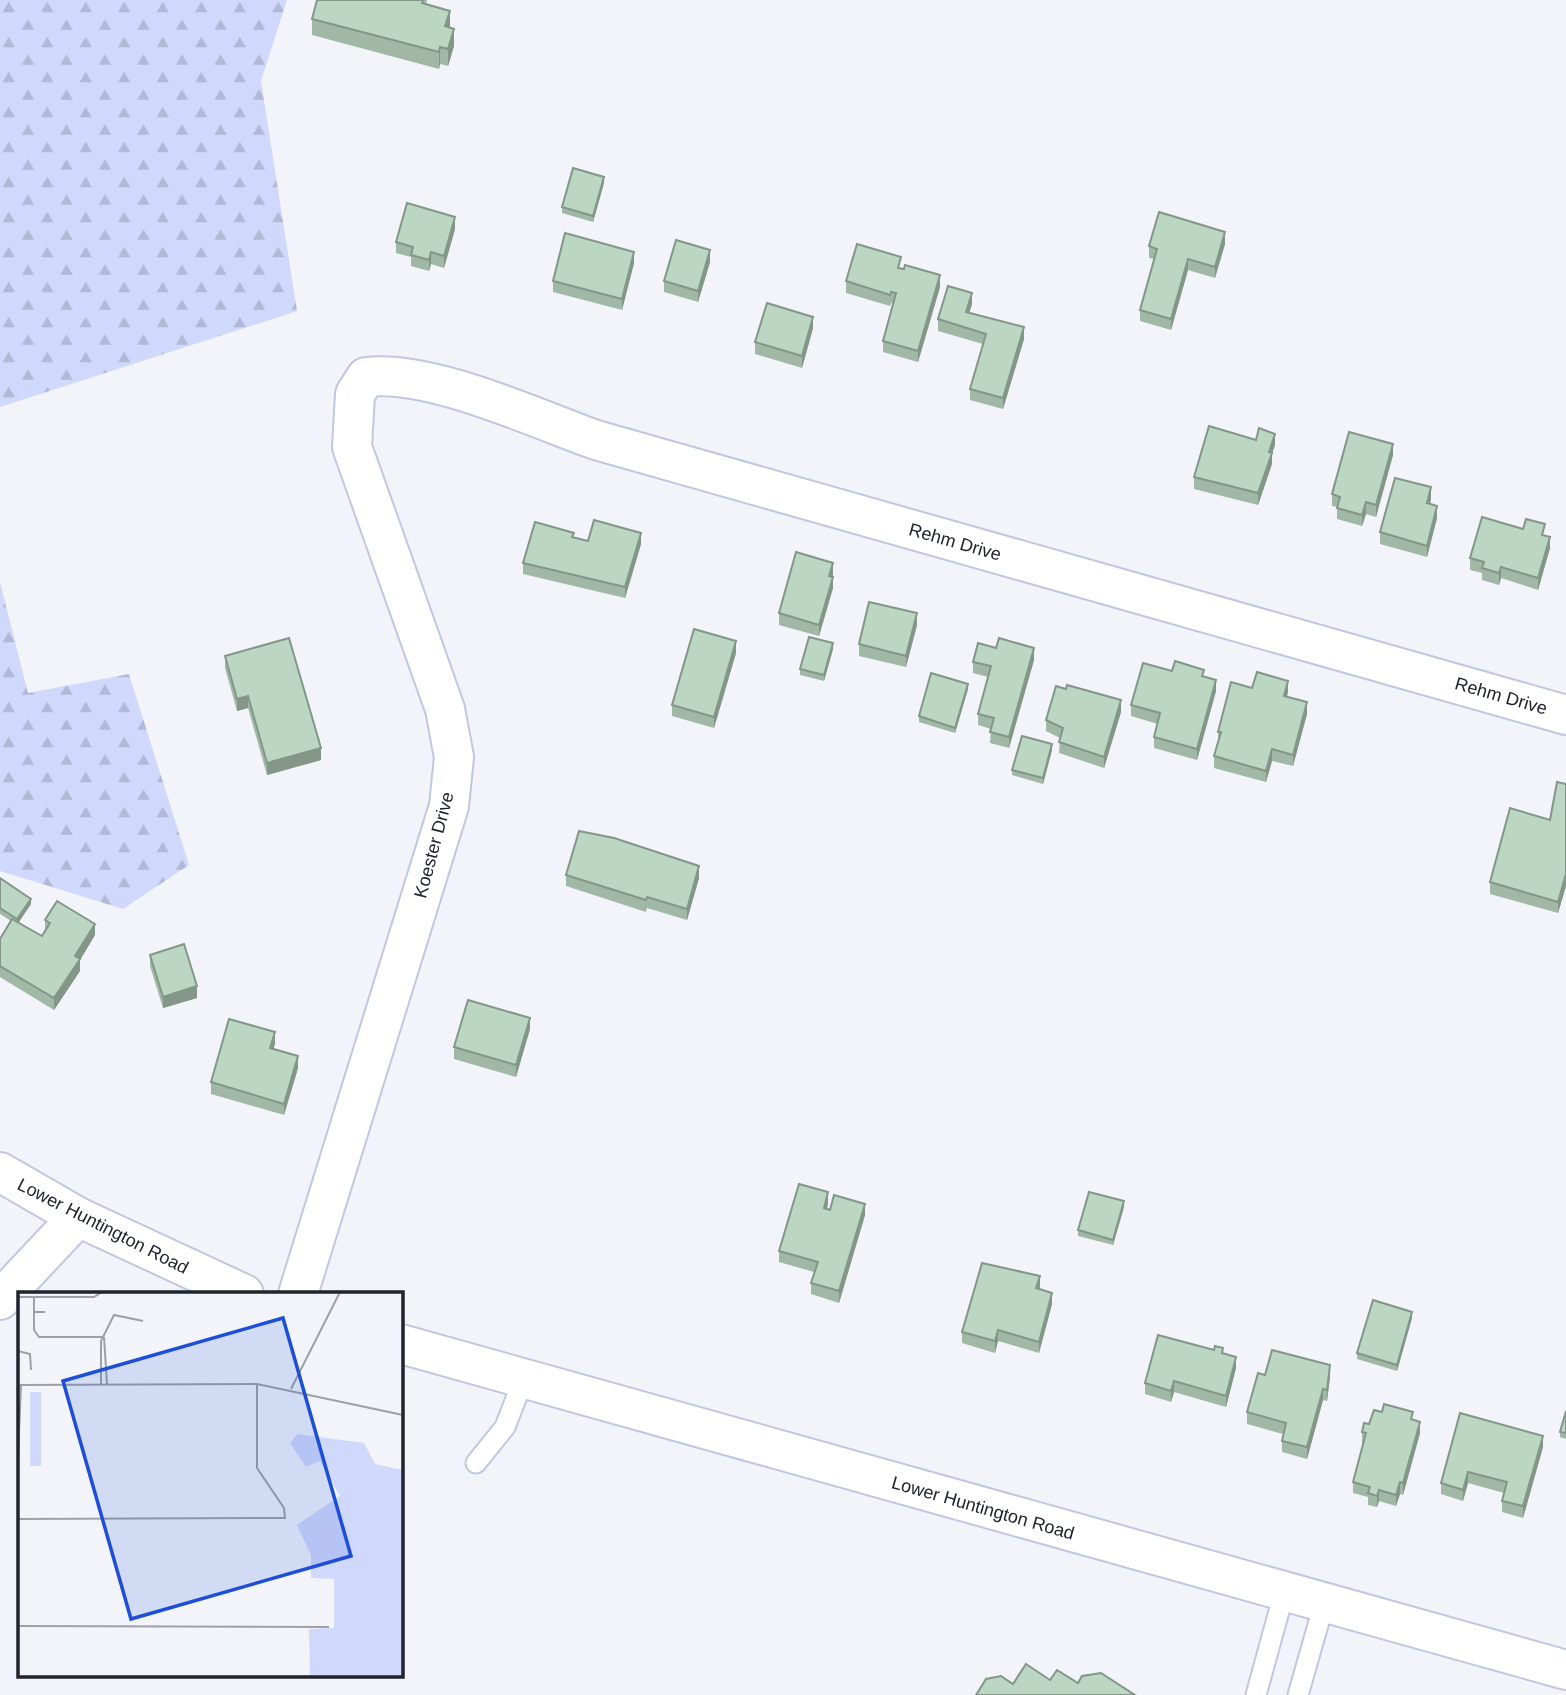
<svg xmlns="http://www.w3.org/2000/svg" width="1566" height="1695" font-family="Arial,sans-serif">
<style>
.forest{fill:url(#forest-firs)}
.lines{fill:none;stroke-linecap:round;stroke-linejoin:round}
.service-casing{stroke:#c1c7e3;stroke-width:23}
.minor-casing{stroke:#c1c7e3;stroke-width:42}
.secondary-casing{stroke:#c1c7e3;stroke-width:42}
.service{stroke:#fff;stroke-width:19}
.minor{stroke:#fff;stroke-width:38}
.secondary{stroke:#fff;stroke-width:38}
.wall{fill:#a1b8a7}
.shaded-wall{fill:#839688}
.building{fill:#bbd6c2;stroke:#839688;stroke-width:2}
.labels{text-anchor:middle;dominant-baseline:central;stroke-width:5;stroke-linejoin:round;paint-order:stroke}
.street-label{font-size:18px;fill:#21232d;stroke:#fff}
.inset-road{fill:none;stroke:#9ea0a8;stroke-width:2}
.view{fill:#1d4ed8;fill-opacity:0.15;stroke:#1d4ed8;stroke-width:3.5}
.inset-edge{fill:none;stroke:#21232d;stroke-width:3.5}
</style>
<defs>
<pattern id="forest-firs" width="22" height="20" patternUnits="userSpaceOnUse" patternTransform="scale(1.75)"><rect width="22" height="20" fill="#d0d8fb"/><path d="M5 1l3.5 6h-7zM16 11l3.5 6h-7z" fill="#b2b9d7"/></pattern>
</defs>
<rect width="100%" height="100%" fill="#f2f4fa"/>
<g class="forest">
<polygon points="0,0 287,0 261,81 297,311 0,407"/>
<polygon points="0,582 28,693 129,674 189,865 123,909 0,871"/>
</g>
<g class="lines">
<g class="service-casing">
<g id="service">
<polyline points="476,1463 505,1427 524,1378"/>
<polyline points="1256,1695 1284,1593"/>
<polyline points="1298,1695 1324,1604"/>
</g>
</g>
<g class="minor-casing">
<g id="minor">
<path d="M298,1294l151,-488 5,-49 -9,-48 -93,-262 3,-53 11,-17c64,-8 168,41 230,63l970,275"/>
<polyline points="0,1300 78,1217"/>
</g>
</g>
<g class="secondary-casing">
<g id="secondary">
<polyline points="0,1172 78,1217 244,1294"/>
<polyline points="401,1344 1566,1670"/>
</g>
</g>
<use href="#service" class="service"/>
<use href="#minor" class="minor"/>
<use href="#secondary" class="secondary"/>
</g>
<g class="wall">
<polygon points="317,0 427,0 426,4 450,28 454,46 448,66 440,64 439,69 312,35 312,19"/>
<polygon points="604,183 593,222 562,213 562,207"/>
<polygon points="455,229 444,268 431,264 429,271 411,266 411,257 396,253 396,242"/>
<polygon points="1225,244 1215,278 1188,270 1171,330 1140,321 1140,310 1154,259 1149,258 1149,246"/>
<polygon points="710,262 698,302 664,292 664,281"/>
<polygon points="634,263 622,310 553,292 553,281"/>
<polygon points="901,268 940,287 918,362 883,352 883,341 893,304 891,303 890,306 846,293 846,281"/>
<polygon points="972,304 969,313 1024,339 1003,409 970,400 970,389 983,344 938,331 938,319"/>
<polygon points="813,328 802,368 755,354 755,342"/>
<polygon points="1256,440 1275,445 1272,454 1272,464 1258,505 1194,489 1194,477"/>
<polygon points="1393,455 1376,517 1366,514 1362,526 1337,519 1337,507 1332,506 1332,494"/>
<polygon points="1431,499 1430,504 1437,518 1427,557 1380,544 1380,532"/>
<polygon points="1545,535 1550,548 1538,590 1501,578 1499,585 1482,580 1482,573 1470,570 1470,558"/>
<polygon points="574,537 588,541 641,544 625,598 523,574 523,563"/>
<polygon points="833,574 833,588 819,636 779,625 779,613"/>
<polygon points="917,625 906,667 859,656 859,644"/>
<polygon points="833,649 824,681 800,675 800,669"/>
<polygon points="736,653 714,728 672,716 672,705"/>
<polygon points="225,656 321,760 267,775 248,708 237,711 225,668"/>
<polygon points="1034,660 1009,748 990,743 991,729 978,725 978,714 988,677 973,673 973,662"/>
<polygon points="1172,671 1204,676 1216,691 1197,760 1154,748 1154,737 1158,724 1131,716 1131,705"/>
<polygon points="1252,688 1288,692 1287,696 1307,714 1293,766 1272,761 1266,782 1214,768 1214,756 1218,741 1218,732"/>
<polygon points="968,689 955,733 919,722 919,716"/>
<polygon points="1121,712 1104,768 1059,753 1060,738 1046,731 1046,720"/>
<polygon points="1052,750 1043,784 1012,775 1012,770"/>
<polygon points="1566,784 1566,886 1558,913 1490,894 1490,882 1550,820"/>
<polygon points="566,875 699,878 687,920 647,908 646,912 566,886"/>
<polygon points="0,878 31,904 18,922 42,936 45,931 45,920 95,935 80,960 80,971 54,1010 0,977 0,939 11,921 0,914"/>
<polygon points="150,955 197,998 163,1008 150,966"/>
<polygon points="530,1029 516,1077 454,1059 454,1047"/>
<polygon points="275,1044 273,1049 298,1068 284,1115 211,1094 211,1082"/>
<polygon points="828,1204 827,1209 865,1215 839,1303 811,1294 811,1283 814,1272 779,1262 779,1251"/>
<polygon points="1124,1207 1113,1245 1078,1236 1078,1230"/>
<polygon points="1040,1287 1039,1289 1052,1304 1039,1353 998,1341 995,1353 962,1343 962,1332"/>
<polygon points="1412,1318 1397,1371 1357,1359 1357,1353"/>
<polygon points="1223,1353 1236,1368 1226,1407 1174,1392 1171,1402 1145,1394 1145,1383"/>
<polygon points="1265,1375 1330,1377 1327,1401 1323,1400 1307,1459 1282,1452 1282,1441 1283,1434 1247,1424 1247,1412"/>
<polygon points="1566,1411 1566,1439 1560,1437 1560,1432"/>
<polygon points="1382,1412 1413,1420 1420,1433 1403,1495 1400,1494 1396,1506 1379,1501 1377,1507 1368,1505 1368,1497 1353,1493 1353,1482 1363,1444 1362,1443 1362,1432"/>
<polygon points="1460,1413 1543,1447 1523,1518 1502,1512 1502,1501 1504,1493 1468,1483 1463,1501 1441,1494 1441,1483"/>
</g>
<g class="shaded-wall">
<polygon points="450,11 450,27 445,26"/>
<polygon points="454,29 454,46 448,66 448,49"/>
<polygon points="440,47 440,64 439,69 439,52"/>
<polygon points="604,177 604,183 593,222 593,216"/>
<polygon points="455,217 455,229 444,268 444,256"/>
<polygon points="1225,232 1225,244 1215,278 1215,267"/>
<polygon points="710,250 710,262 698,302 698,291"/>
<polygon points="431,252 431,264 429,271 429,260"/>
<polygon points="634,252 634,263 622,310 622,299"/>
<polygon points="1188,259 1188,270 1171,330 1171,319"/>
<polygon points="940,275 940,287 918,362 918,351"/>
<polygon points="972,293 972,304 966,324 966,312"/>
<polygon points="813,317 813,328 802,368 802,356"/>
<polygon points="1024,327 1024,339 1003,409 1003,398"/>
<polygon points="1275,434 1275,445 1272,454 1272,464 1258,505 1258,493"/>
<polygon points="1393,444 1393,455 1376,517 1376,505"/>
<polygon points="1431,487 1431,499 1427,515 1427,503"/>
<polygon points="1366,502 1366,514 1362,526 1362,515"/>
<polygon points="1437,506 1437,518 1427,557 1427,546"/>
<polygon points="641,533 641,544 625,598 625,587"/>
<polygon points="1550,537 1550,548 1538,590 1538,578"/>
<polygon points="833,563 833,574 829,587 829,576"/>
<polygon points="1501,567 1501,578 1499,585 1499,573"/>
<polygon points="833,577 833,588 819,636 819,625"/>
<polygon points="917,613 917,625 906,667 906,656"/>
<polygon points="736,641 736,653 714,728 714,717"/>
<polygon points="833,643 833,649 824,681 824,675"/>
<polygon points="1034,648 1034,660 1009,748 1009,737"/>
<polygon points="1216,680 1216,691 1197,760 1197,749"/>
<polygon points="1288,681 1288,692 1284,707 1284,696"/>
<polygon points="968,684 968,689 955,733 955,728"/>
<polygon points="248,696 248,708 237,711 237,699"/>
<polygon points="1121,700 1121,712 1104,768 1104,757"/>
<polygon points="1307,702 1307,714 1293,766 1293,755"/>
<polygon points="1052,744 1052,750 1043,784 1043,778"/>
<polygon points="321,748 321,760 267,775 267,763"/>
<polygon points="1272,749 1272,761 1266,782 1266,771"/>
<polygon points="699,866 699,878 687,920 687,909"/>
<polygon points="1566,874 1566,886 1558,913 1558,902"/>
<polygon points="31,899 31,904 17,925 17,919"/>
<polygon points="95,924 95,935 80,960 80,971 54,1010 54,998 75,956"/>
<polygon points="197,986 197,998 163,1008 163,997"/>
<polygon points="530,1018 530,1029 516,1077 516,1065"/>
<polygon points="275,1032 275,1044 270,1060 270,1048"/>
<polygon points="298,1056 298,1068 284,1115 284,1104"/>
<polygon points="828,1192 828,1204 824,1219 824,1208"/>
<polygon points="1124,1201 1124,1207 1113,1245 1113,1240"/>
<polygon points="865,1204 865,1215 839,1303 839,1291"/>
<polygon points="1040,1276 1040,1287 1036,1300 1036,1288"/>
<polygon points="1052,1293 1052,1304 1039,1353 1039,1342"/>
<polygon points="1412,1312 1412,1318 1397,1371 1397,1365"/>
<polygon points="998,1330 998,1341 995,1353 995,1341"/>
<polygon points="1236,1357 1236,1368 1226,1407 1226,1396"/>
<polygon points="1330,1365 1330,1377 1327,1401 1327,1390"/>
<polygon points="1174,1381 1174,1392 1171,1402 1171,1391"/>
<polygon points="1323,1389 1323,1400 1307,1459 1307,1447"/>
<polygon points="1420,1422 1420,1433 1403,1495 1403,1483"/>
<polygon points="1543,1436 1543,1447 1523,1518 1523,1506"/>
<polygon points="1468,1472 1468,1483 1463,1501 1463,1490"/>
<polygon points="1400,1482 1400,1494 1396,1506 1396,1495"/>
<polygon points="1379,1490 1379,1501 1377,1507 1377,1496"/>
</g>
<g class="building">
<polygon points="317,0 423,0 422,3 450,11 445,26 454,29 448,49 440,47 439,52 312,19"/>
<polygon points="573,168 604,177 593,216 562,207"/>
<polygon points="407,203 455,217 444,256 431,252 429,260 411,255 413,247 396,242"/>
<polygon points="1159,212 1225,232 1215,267 1188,259 1171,319 1140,310 1157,249 1149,246"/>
<polygon points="565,233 634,252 622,299 553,281"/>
<polygon points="676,240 710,250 698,291 664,281"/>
<polygon points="857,244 901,257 898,268 904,269 905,265 940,275 918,351 883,341 896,293 891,292 890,295 846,281"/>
<polygon points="948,286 972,293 966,312 1024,327 1003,398 970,389 986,334 938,319"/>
<polygon points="767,303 813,317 802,356 755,342"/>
<polygon points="1209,426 1256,440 1259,428 1275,434 1269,452 1272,453 1258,493 1194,477"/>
<polygon points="1349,432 1393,444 1376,505 1366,502 1362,515 1337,508 1340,497 1332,494"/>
<polygon points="1395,478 1431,487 1427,503 1437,506 1427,546 1380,532"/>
<polygon points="1482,517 1523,529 1526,519 1545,524 1542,535 1550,537 1538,578 1501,567 1499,573 1482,568 1484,562 1470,558"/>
<polygon points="594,520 641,533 625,587 523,563 535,522 574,533 572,537 588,541"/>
<polygon points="796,552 833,563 829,576 833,577 819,625 779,613"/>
<polygon points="869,602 917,613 906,656 859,644"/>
<polygon points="694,629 736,641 714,717 672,705"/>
<polygon points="809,637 833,643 824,675 800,669"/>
<polygon points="289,638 321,748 267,763 248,696 237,699 225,656"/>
<polygon points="999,638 1034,648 1009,737 990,732 994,718 978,714 991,666 973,662 978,643 996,648"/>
<polygon points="1175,661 1204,670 1202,676 1216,680 1197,749 1154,737 1160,713 1131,705 1143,663 1172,671"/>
<polygon points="1257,672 1288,681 1284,696 1307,702 1293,755 1272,749 1266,771 1214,756 1221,732 1218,732 1231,682 1252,688"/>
<polygon points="931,673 968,684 955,728 919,716"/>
<polygon points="1067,685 1121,700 1104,757 1059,742 1063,728 1046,720 1056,686 1066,689"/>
<polygon points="1022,736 1052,744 1043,778 1012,770"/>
<polygon points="1557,782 1566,784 1566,874 1558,902 1490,882 1510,808 1550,820"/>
<polygon points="579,831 614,838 699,866 687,909 647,897 646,900 566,875"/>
<polygon points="0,878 31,899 17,919 0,908"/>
<polygon points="57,901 95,924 75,956 80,959 54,998 0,966 0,939 12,919 42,936 50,923 45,920"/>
<polygon points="184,944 197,986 163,997 150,955"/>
<polygon points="468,1000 530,1018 516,1065 454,1047"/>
<polygon points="229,1019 275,1032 270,1048 298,1056 284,1104 211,1082"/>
<polygon points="799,1184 828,1192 824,1208 830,1210 834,1195 865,1204 839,1291 811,1283 818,1262 779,1251"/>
<polygon points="1089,1192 1124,1201 1113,1240 1078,1230"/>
<polygon points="982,1263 1040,1276 1036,1288 1052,1293 1039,1342 998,1330 995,1341 962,1332"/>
<polygon points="1373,1300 1412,1312 1397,1365 1357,1353"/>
<polygon points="1158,1335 1214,1350 1215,1346 1223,1348 1222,1353 1236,1357 1226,1396 1174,1381 1171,1391 1145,1383"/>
<polygon points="1272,1350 1330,1365 1327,1390 1323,1389 1307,1447 1282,1441 1286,1423 1247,1412 1258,1373 1265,1375"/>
<polygon points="1384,1404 1413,1412 1411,1419 1420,1422 1403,1483 1400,1482 1396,1495 1379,1490 1377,1496 1368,1493 1370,1487 1353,1482 1366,1433 1362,1432 1364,1423 1369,1424 1374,1410 1382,1412"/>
<polygon points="1566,1411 1566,1433 1560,1432"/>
<polygon points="1460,1413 1543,1436 1523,1506 1502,1501 1507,1482 1468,1472 1463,1490 1441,1483"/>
<polygon points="1026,1664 1050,1680 1057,1670 1078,1683 1082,1676 1101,1673 1135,1695 976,1695 986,1679 1001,1676 1013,1684"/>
</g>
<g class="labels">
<g class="street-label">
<text transform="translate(955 542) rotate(16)">Rehm Drive</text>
<text transform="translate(1501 696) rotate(16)">Rehm Drive</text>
<text transform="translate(434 845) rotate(-75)">Koester Drive</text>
<text transform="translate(103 1226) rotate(27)">Lower Huntington Road</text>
<text transform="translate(983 1508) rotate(16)">Lower Huntington Road</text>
</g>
</g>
<g transform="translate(18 1292)">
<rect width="385" height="385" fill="#f2f4fa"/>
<path d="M23,100v74h-11v-74z" fill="#d0d8fb"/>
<path d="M279,142l67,9 11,21 28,6v207h-93l-1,-48 25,-1v-49l-23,-1v-23l-14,-30 43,-29 -20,-35 -14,6 -16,-24z" fill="#d0d8fb"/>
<path class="inset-road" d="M0,5h76l8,-5M16,5v15h11M16,20v18l5,7h65M86,45l3,47M0,59l12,3 1,16M83,92v-43l13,-26 29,6M0,93l239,-1 146,31M273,97l49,-97M0,165l3,-72M0,227l267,-1 -1,-10 -27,-40v-84M0,334l311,1"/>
<path class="view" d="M265,26l68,238 -220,63 -68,-238z"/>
<rect width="385" height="385" class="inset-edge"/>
</g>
</svg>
